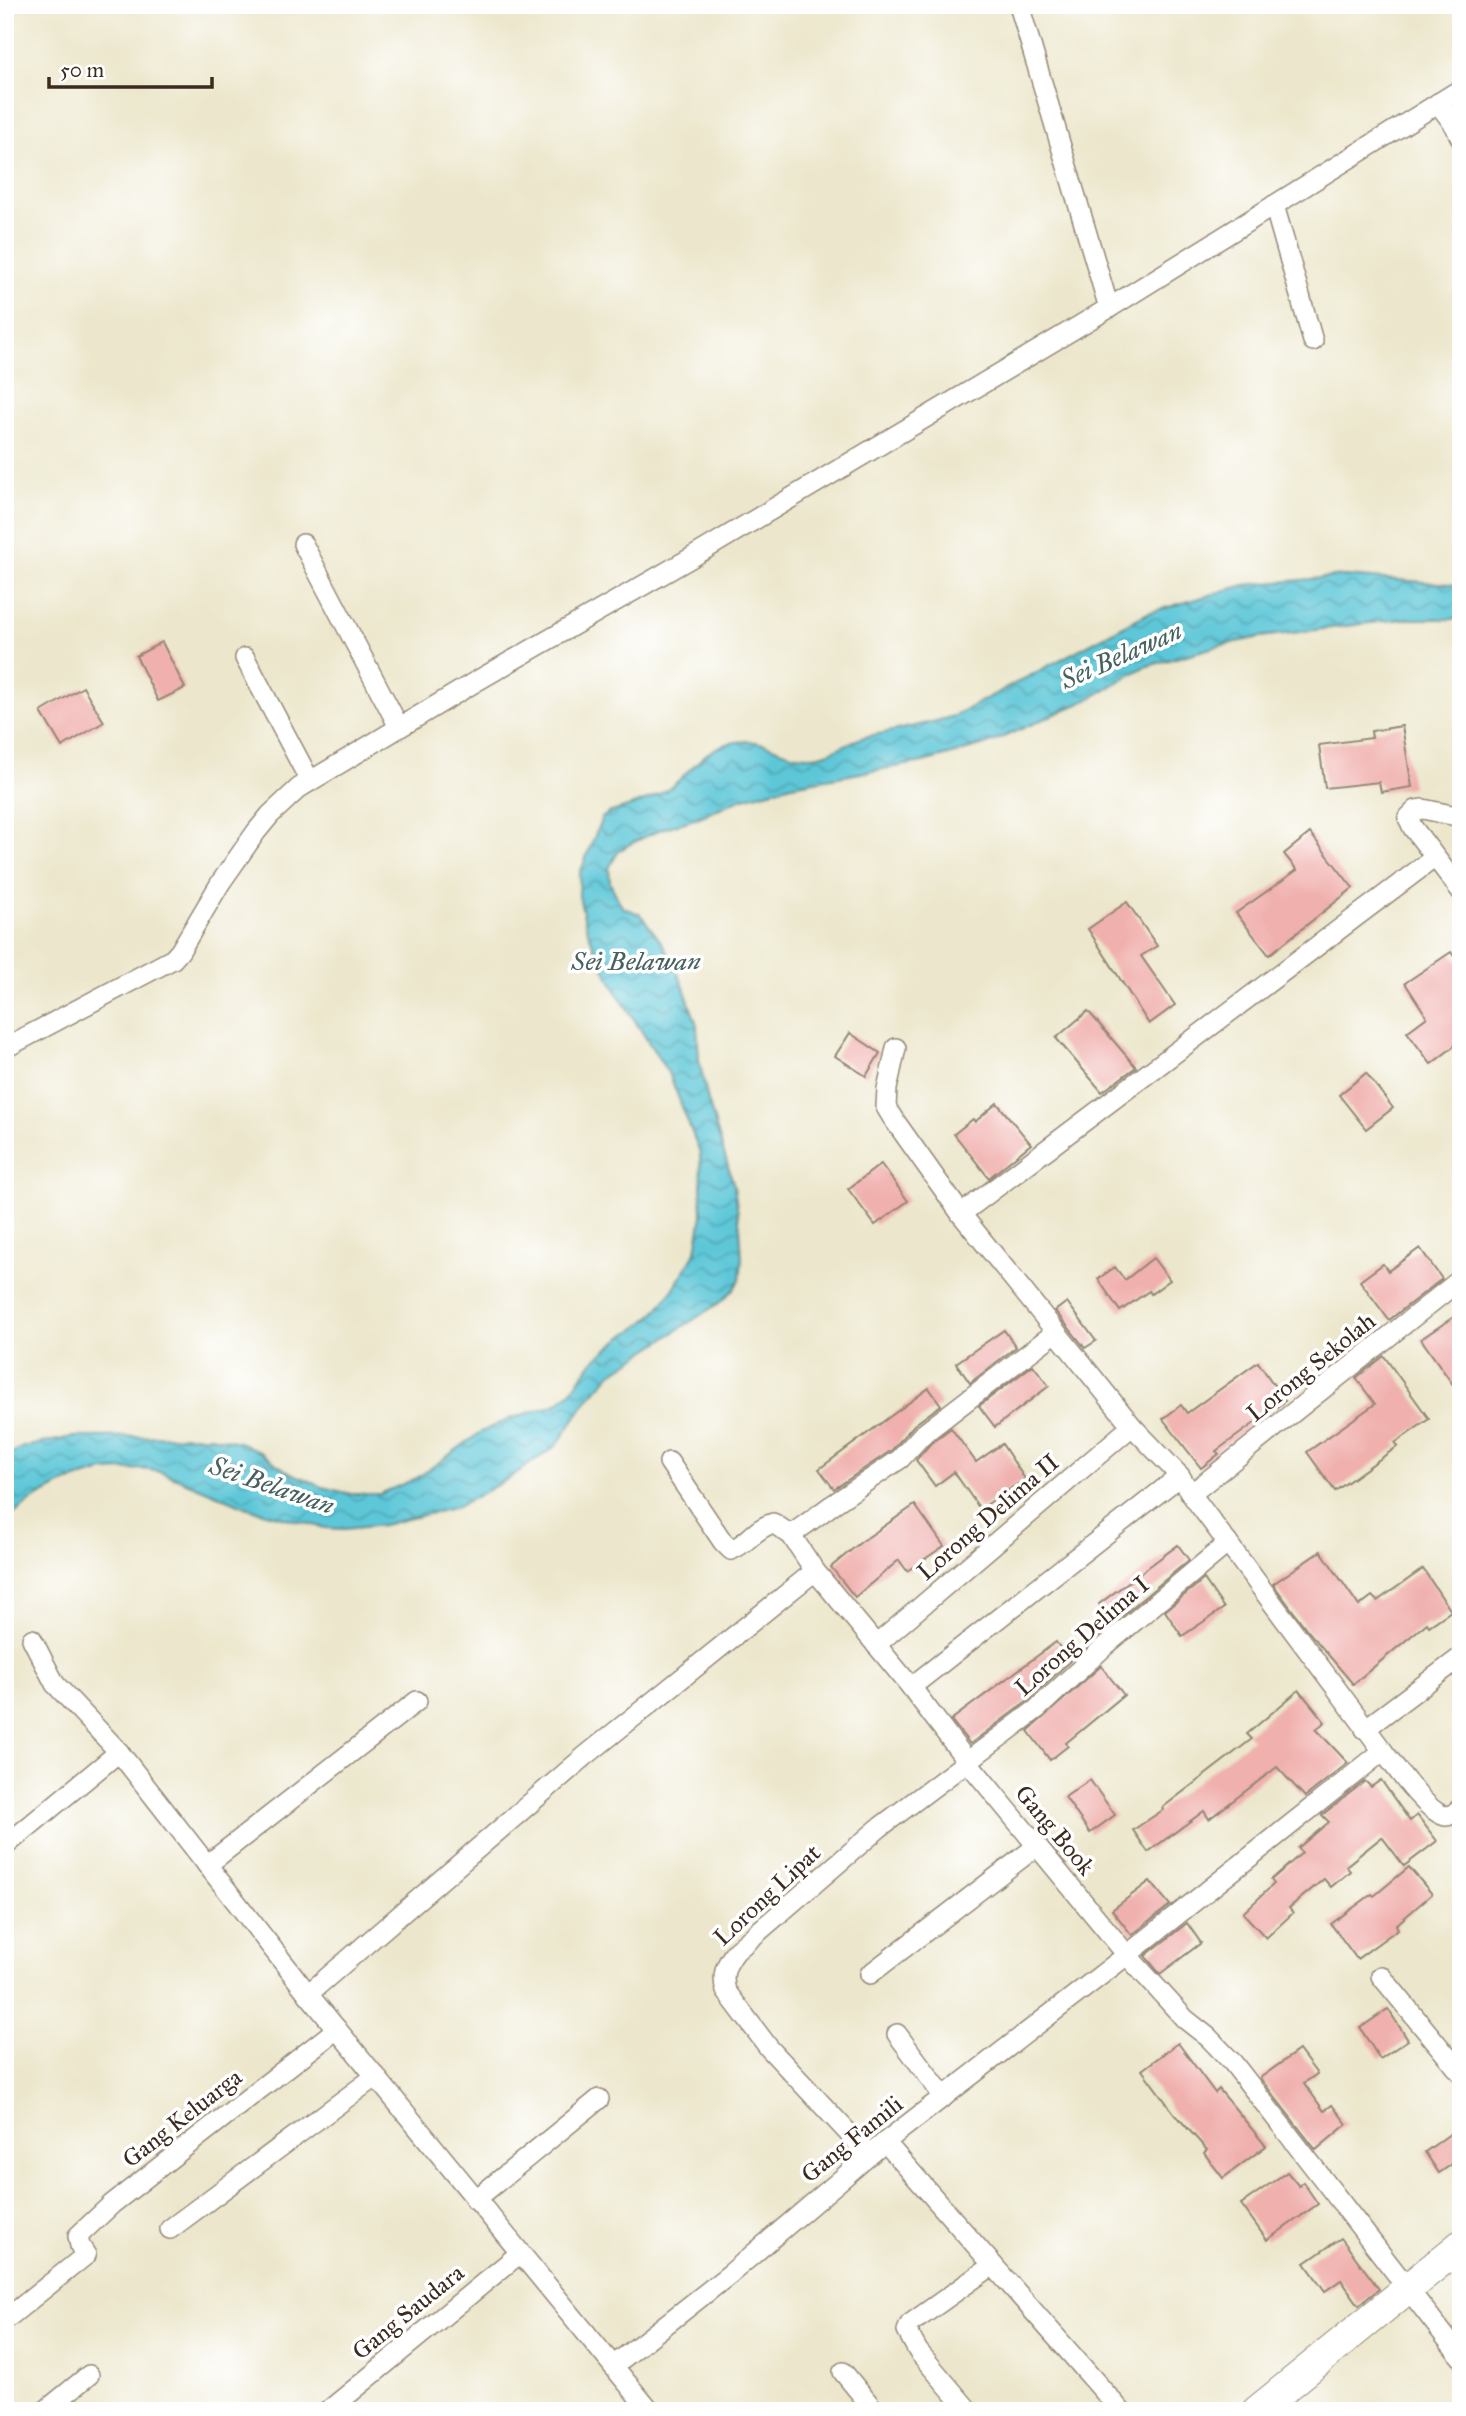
<svg xmlns="http://www.w3.org/2000/svg" width="1466" height="2416" font-family="'IM FELL Great Primer',serif">
<style>
.water{fill:url(#water-waves);stroke:#4c787b;stroke-width:2}
.building{fill:#f0b0ad}
.lines{fill:none;stroke-linecap:round;stroke-linejoin:round}
.street-casing{stroke:#948875;stroke-width:22}
.primary-casing{stroke:#948875;stroke-width:32}
.street{stroke:#fff;stroke-width:19}
.primary{stroke:#fff;stroke-width:30}
.labels{text-anchor:middle;dominant-baseline:central;stroke-width:7;stroke-linejoin:round;paint-order:stroke}
.street-label{font-size:24px;fill:#3b2a1e;stroke:#fff}
.water-label{font-size:26px;font-style:italic;fill:#47615f;stroke:#fff}
</style>
<defs>
<pattern id="water-waves" width="16" height="10" patternUnits="userSpaceOnUse" patternTransform="scale(1.75)"><rect width="16" height="10" fill="#5dc7d8"/><path d="M0 5q4-4 8 0t8 0" fill="none" stroke="#4ea2af"/></pattern>
</defs>
<rect width="100%" height="100%" fill="#fff"/>
<filter id="ink" filterUnits="userSpaceOnUse"><feTurbulence type="fractalNoise" baseFrequency=".0143" numOctaves="2"/><feDisplacementMap in="SourceGraphic" scale="14" xChannelSelector="R" yChannelSelector="G"/><feConvolveMatrix kernelMatrix="1 2 1 2 8 2 1 2 1" color-interpolation-filters="sRGB"/></filter>
<filter id="wash" filterUnits="userSpaceOnUse"><feTurbulence type="fractalNoise" baseFrequency=".00686" numOctaves="4" result="noise"/><feDisplacementMap in="SourceGraphic" scale="28" xChannelSelector="R" yChannelSelector="G"/><feGaussianBlur stdDeviation="1.57" result="paint"/><feColorMatrix in="noise" values="0 0 0 0 0 0 0 0 0 0 0 0 0 0 0 0 0 1.4 0 .05"/><feComposite in="paint" operator="in"/></filter>
<g filter="url(#wash)">
<rect width="100%" height="100%" fill="#ece7cc"/>
<path class="water" d="M1345,576l116,9v34h-60l-141,18 -42,9 -74,21 -57,33 -102,45 -62,17 -131,23 -52,14 -45,20 -34,10 -31,15 -12,8 -9,16 1,15 12,24 18,7 23,30 19,38 15,43 2,35 9,41 26,85 6,42 2,32 -2,19 -7,11 -11,11 -110,72 -23,25 -33,48 -48,33 -51,28 -74,18 -39,4 -19,-1 -74,-19 -89,-37 -19,-3 -40,2 -37,11 -34,18 -27,21v-64l18,-10 49,-10 139,-1 31,7 18,9 27,19 35,16 29,7h29l37,-16 64,-46 28,-13 46,-14 15,-12 23,-32 30,-25 15,-9 17,-14 19,-25 22,-37 6,-36 -2,-62 -30,-77 -52,-82 -20,-37 -12,-31 -7,-30 1,-23 22,-55 7,-5c20,-7 42,-12 59,-24 21,-14 33,-38 59,-45 35,-11 53,13 83,12 19,0 37,-14 55,-19 30,-7 60,-12 89,-21l194,-103 97,-28z"/>
<g id="blocks">
<g class="building">
<polygon points="162,642 185,688 158,701 136,656"/>
<polygon points="83,687 104,722 62,747 41,712"/>
<polygon points="1402,726 1412,787 1381,792 1379,782 1325,788 1319,745 1372,738 1371,731"/>
<polygon points="1310,833 1353,888 1269,955 1236,913 1297,870 1284,854"/>
<polygon points="1127,902 1157,946 1141,956 1175,1005 1149,1024 1088,929"/>
<polygon points="1451,952 1461,966 1461,1041 1431,1064 1407,1032 1427,1017 1405,983"/>
<polygon points="1088,1011 1136,1067 1102,1092 1056,1038"/>
<polygon points="850,1033 880,1053 866,1076 835,1056"/>
<polygon points="1366,1073 1393,1108 1366,1129 1339,1095"/>
<polygon points="997,1103 1031,1144 989,1178 954,1134 973,1119 975,1122"/>
<polygon points="881,1164 908,1201 875,1225 848,1189"/>
<polygon points="1420,1248 1442,1279 1389,1320 1360,1281 1383,1264 1388,1271"/>
<polygon points="1153,1258 1170,1280 1151,1294 1149,1291 1120,1311 1098,1279 1115,1267 1125,1280"/>
<polygon points="1067,1302 1096,1341 1085,1348 1055,1311"/>
<polygon points="1461,1312 1461,1396 1421,1339"/>
<polygon points="1004,1330 1016,1347 970,1383 956,1363"/>
<polygon points="1384,1356 1429,1419 1395,1443 1398,1446 1335,1491 1307,1452 1375,1404 1356,1378"/>
<polygon points="1258,1362 1285,1401 1216,1451 1219,1454 1201,1468 1163,1419 1181,1405 1187,1413"/>
<polygon points="1033,1365 1049,1386 995,1427 979,1406"/>
<polygon points="929,1388 941,1405 914,1425 892,1450 834,1489 819,1469"/>
<polygon points="951,1428 976,1462 1002,1444 1025,1479 980,1509 954,1472 935,1486 916,1460 930,1444"/>
<polygon points="915,1505 944,1546 907,1571 899,1560 855,1597 831,1567 861,1542"/>
<polygon points="1178,1545 1189,1560 1112,1624 1099,1604"/>
<polygon points="1321,1551 1359,1606 1372,1596 1377,1601 1423,1569 1451,1611 1429,1626 1427,1623 1353,1684 1308,1631 1273,1584"/>
<polygon points="1204,1579 1224,1608 1182,1636 1165,1611"/>
<polygon points="1056,1642 1070,1661 1029,1700 970,1744 951,1720"/>
<polygon points="1101,1666 1124,1695 1066,1743 1068,1746 1050,1760 1028,1731"/>
<polygon points="1299,1690 1325,1722 1316,1729 1348,1763 1305,1797 1277,1767 1209,1819 1204,1811 1148,1852 1133,1830 1163,1810 1162,1808 1252,1739 1247,1734"/>
<polygon points="1090,1780 1115,1815 1090,1833 1065,1797"/>
<polygon points="1381,1780 1410,1821 1417,1815 1437,1841 1404,1866 1382,1837 1346,1866 1350,1871 1331,1887 1324,1879 1289,1908 1293,1913 1266,1938 1243,1913 1274,1884 1271,1880 1302,1853 1298,1848 1329,1822 1322,1815 1365,1781 1371,1787"/>
<polygon points="1409,1867 1432,1894 1396,1925 1398,1929 1357,1959 1331,1924 1372,1894 1374,1896"/>
<polygon points="1150,1881 1170,1905 1132,1935 1112,1910"/>
<polygon points="1187,1923 1201,1943 1160,1974 1145,1956"/>
<polygon points="1388,2009 1408,2040 1380,2059 1360,2028"/>
<polygon points="1178,2043 1215,2093 1219,2089 1266,2146 1223,2178 1204,2153 1207,2150 1174,2113 1142,2070"/>
<polygon points="1299,2050 1317,2074 1304,2083 1324,2111 1332,2105 1347,2124 1316,2150 1260,2078"/>
<polygon points="1461,2126 1461,2158 1439,2173 1425,2152"/>
<polygon points="1287,2172 1299,2186 1303,2182 1318,2204 1267,2240 1241,2204"/>
<polygon points="1341,2238 1379,2289 1359,2305 1341,2280 1325,2291 1305,2263"/>
</g>
</g>
</g>
<g filter="url(#ink)">
<use href="#blocks" fill-opacity="0" stroke="#948875" stroke-width="2"/>
<g class="lines">
<g class="street-casing">
<g id="street">
<polyline points="1019,5 1109,308"/>
<polyline points="1438,103 1455,126 1461,139"/>
<polyline points="1274,205 1313,341"/>
<polyline points="303,544 399,727"/>
<polyline points="245,658 310,781"/>
<polyline points="1461,817 1423,809 1416,810 1408,818 1413,828 1461,891"/>
<polyline points="5,1048 173,959 180,951 221,882 256,832 270,815 299,788 475,682 689,559 1109,308 1461,89"/>
<polyline points="896,1048 887,1089 886,1107 892,1117 961,1214 1132,1426 1180,1476"/>
<polyline points="961,1214 1434,858"/>
<path d="M669,1462l54,80 8,8c19,-8 23,-21 42,-27l18,12 24,36 96,116 56,74 160,194 58,64 23,18 25,26 228,294"/>
<polyline points="1191,1494 1461,1279"/>
<polyline points="791,1535 832,1505 900,1459 922,1435 1056,1332"/>
<polyline points="32,1639 55,1684 119,1752"/>
<polyline points="876,1645 1132,1426"/>
<polyline points="1365,1729 1461,1657"/>
<path d="M1383,1751c11,14 45,63 63,65 6,0 11,-5 15,-8"/>
<polyline points="5,1846 119,1752 308,1994 650,2411"/>
<polyline points="207,1865 417,1701"/>
<polyline points="870,1974 1037,1846"/>
<polyline points="1381,1976 1461,2073"/>
<polyline points="308,1994 584,1757 815,1571"/>
<polyline points="897,2034 944,2097"/>
<polyline points="885,2142 1121,2411"/>
<path d="M869,2155l-100,-107 -43,-57c-5,-17 0,-27 10,-40l143,-123 158,-119 69,-64 122,-102"/>
<polyline points="475,2200 599,2099"/>
<polyline points="170,2229 376,2076"/>
<polyline points="5,2320 86,2255 80,2246 78,2236 112,2204 337,2029"/>
<polyline points="613,2366 730,2274 885,2142 1127,1955 1383,1751 1191,1494 1180,1476 911,1687"/>
<polyline points="843,2372 875,2411"/>
<polyline points="45,2411 89,2375"/>
<polyline points="328,2411 519,2254"/>
<polyline points="969,2411 918,2351 907,2331 910,2324 993,2265"/>
</g>
</g>
<g class="primary-casing">
<polyline id="primary" points="1257,2411 1461,2245"/>
</g>
<use href="#street" class="street"/>
<use href="#primary" class="primary"/>
</g>
</g>
<g class="labels">
<g class="street-label">
<text transform="translate(1311 1367) rotate(-39)">Lorong Sekolah</text>
<text transform="translate(988 1517) rotate(-41)">Lorong Delima II</text>
<text transform="translate(1082 1636) rotate(-41)">Lorong Delima I</text>
<text transform="translate(1055 1830) rotate(50)">Gang Book</text>
<text transform="translate(767 1895) rotate(-43)">Lorong Lipat</text>
<text transform="translate(182 2118) rotate(-38)">Gang Keluarga</text>
<text transform="translate(852 2139) rotate(-39)">Gang Famili</text>
<text transform="translate(408 2312) rotate(-39)">Gang Saudara</text>
</g>
<g class="water-label">
<text transform="translate(1121 655) rotate(-24)">Sei Belawan</text>
<text x="636" y="961">Sei Belawan</text>
<text transform="translate(272 1485) rotate(19)">Sei Belawan</text>
</g>
</g>
<rect width="1466" height="2416" fill="none" stroke="#fff" stroke-width="28"/>
<path d="M49 77v10h163v-10" fill="none" stroke="#3b2a1e" stroke-width="3.5"/>
<text x="60" y="77" font-size="21" fill="#3b2a1e" stroke="#ffffff" stroke-width="5" paint-order="stroke">50 m</text>
</svg>
